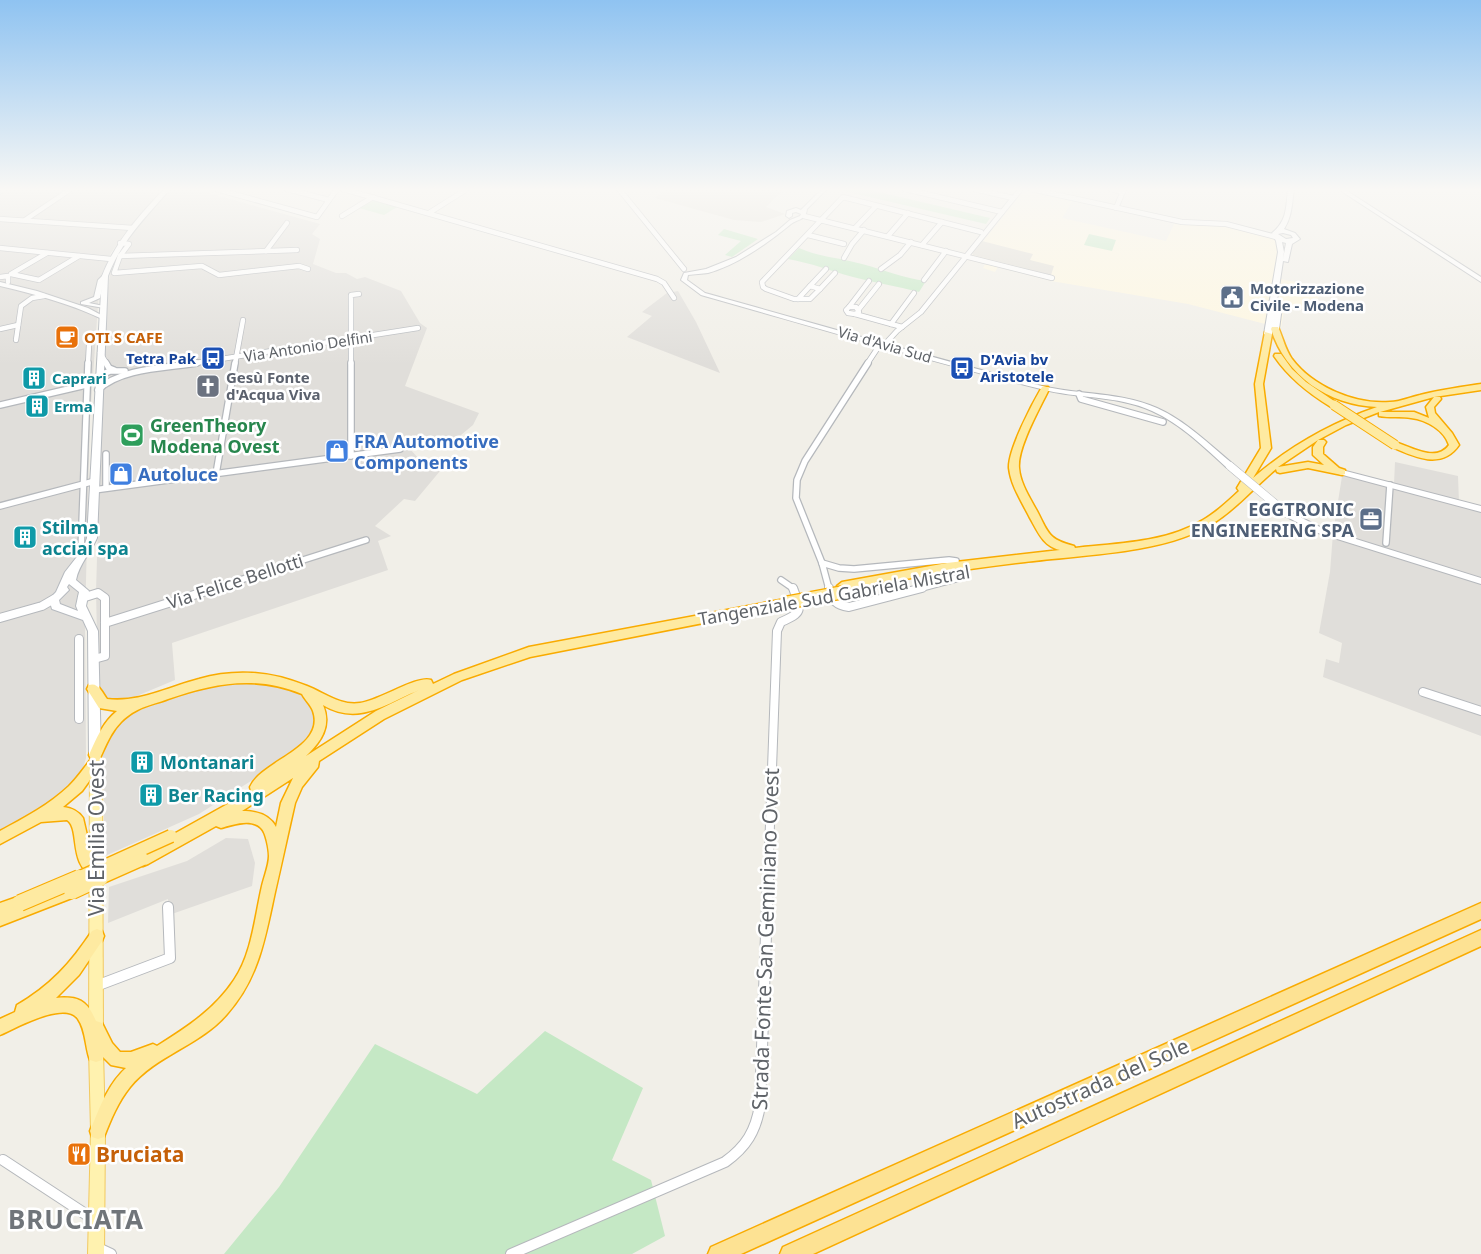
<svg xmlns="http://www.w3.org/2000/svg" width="1481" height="1254" font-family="'Noto Sans',sans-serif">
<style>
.commercial{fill:#fef7e0}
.industrial{fill:#e0deda}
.education{fill:#e1ded6}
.green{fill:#c5e8c5}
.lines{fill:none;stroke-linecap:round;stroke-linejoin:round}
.minor-far3-casing{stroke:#b5b8bc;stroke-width:6}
.minor-far2-casing{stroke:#b5b8bc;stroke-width:8}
.minor-far1-casing{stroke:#b5b8bc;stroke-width:10}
.minor-casing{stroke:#b5b8bc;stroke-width:12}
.tertiary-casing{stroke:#b5b8bc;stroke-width:2}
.secondary-casing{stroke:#b6babf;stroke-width:2}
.primary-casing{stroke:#f2c960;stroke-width:2}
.trunk-casing{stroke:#f9ab00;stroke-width:3}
.motorway-casing{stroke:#f9ab00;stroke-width:3}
.minor-far3{stroke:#fff;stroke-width:4.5}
.minor-far2{stroke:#fff;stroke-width:5.5}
.minor-far1{stroke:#fff;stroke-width:8}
.minor{stroke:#fff;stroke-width:10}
.tertiary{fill:#fff;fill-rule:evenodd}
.secondary{fill:#fff;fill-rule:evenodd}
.primary{fill:#fff2af;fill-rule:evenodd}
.trunk{fill:#feeaa1;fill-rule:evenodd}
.motorway{fill:#fde293;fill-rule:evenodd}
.tertiary-bridge-casing{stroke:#b5b8bc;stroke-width:9;stroke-linecap:butt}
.trunk-bridge-far2-casing{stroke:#f9ab00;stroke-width:11;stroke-linecap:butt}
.trunk-bridge-far1-casing{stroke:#f9ab00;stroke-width:15;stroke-linecap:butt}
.trunk-bridge-casing{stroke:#f9ab00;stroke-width:18;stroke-linecap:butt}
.tertiary-bridge{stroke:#fff;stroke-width:8}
.trunk-bridge-far2{stroke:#feeaa1;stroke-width:9}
.trunk-bridge-far1{stroke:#feeaa1;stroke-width:12}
.trunk-bridge{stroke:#feeaa1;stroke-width:16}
.labels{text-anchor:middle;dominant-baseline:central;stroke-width:5;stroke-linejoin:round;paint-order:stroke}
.far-service-label{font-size:15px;font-weight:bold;fill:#4e5e75;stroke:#fff;text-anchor:start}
.far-food-label{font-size:15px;font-weight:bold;fill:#c56008;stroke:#fff;text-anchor:start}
.far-street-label{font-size:15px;fill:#5f6368;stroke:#fff}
.far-transit-label{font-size:15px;font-weight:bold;fill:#164399;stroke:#fff;text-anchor:end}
.far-worship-label{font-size:15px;font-weight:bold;fill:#5b616d;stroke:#fff;text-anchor:start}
.far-culture-label{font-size:15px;font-weight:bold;fill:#0d838f;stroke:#fff;text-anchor:start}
.leisure-label{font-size:18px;font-weight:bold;fill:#27864d;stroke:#fff;text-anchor:start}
.shop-label{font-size:18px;font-weight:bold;fill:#366cbe;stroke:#fff;text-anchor:start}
.service-label{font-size:18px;font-weight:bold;fill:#4e5e75;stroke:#fff;text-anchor:end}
.culture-label{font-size:18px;font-weight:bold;fill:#0d838f;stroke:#fff;text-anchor:start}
.street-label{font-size:18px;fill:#5f6368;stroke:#fff}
.near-street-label{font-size:21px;fill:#5f6368;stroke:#fff}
.near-food-label{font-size:21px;font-weight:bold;fill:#c56008;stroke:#fff;text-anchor:start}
.near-district-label{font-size:26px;font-weight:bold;letter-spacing:1px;fill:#70757a;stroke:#fff}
</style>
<rect width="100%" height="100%" fill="#f1efe8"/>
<polygon class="commercial" points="1025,192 1037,192 1073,200 1062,218 1166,241 1175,222 1229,226 1267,235 1277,241 1279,254 1275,278 1320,287 1316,312 1285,305 1281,328 1188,304 1051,281 998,267 995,272 983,268 985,264 968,260 1022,193"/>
<g class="industrial">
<polygon points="6,189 164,189 124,234 111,253 100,278 90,417 85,622 86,758 83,769 71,788 0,834 0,193"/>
<polygon points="171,189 194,189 320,224 312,234 320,239 313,264 336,273 346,273 357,279 365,277 401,291 420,323 427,328 405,386 479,413 473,425 461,435 461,439 409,448 421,461 440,471 415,501 404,499 375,526 391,536 378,541 388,570 172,643 175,680 120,703 102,699 99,690 98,680 96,592 102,390 107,296 110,272 122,245"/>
<polygon points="678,291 696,322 720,373 627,337 652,316 642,312 667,293"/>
<polygon points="1395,462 1458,476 1459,502 1481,508 1481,736 1323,677 1326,659 1339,663 1342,643 1319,633 1330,572 1333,533 1343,470 1394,484"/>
<polygon points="238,682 264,682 287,687 307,698 315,712 317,721 312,736 292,755 199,814 105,856 102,743 126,713 156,701 208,685"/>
<polygon points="226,838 248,839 255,863 252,886 169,915 168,899 108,923 109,887 187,861"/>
</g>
<g class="education">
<polygon points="667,189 784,189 766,207 785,214 761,222 734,220 655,198"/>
<polygon points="982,241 1033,254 1030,260 1054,266 1051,275 973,255 972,253"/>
</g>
<g class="green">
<polygon points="835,189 866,189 990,218 986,224"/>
<polygon points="372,200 397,207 384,215 359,208"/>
<polygon points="724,229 758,239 732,257 725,255 741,241 718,235"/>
<polygon points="1089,234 1116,240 1112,251 1084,245"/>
<path d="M799,248c20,9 42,10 63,16 22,6 42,14 64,17l-7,11c-22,-6 -44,-9 -66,-15 -22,-6 -42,-14 -65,-18z"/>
<polygon points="545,1031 643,1088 612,1160 651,1180 665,1236 632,1254 224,1254 279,1187 375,1044 477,1094"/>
</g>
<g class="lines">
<g class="minor-far3-casing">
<g id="minor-far3">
<polyline points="216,189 317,217 337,189"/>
<polyline points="287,189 329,200"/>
<polyline points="343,189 657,279 664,283 674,298"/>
<polyline points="619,189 684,269"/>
<polyline points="905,189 1002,212"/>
<polyline points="974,189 1013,198"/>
<polyline points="1031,189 1182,222 1226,224 1276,237"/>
<polyline points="1111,189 1123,192"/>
<polyline points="1116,208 1124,189"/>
<polyline points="429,213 467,189"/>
<polyline points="342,216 373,197"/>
<polyline points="804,216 1052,278"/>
<polyline points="0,219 133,228"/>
<polyline points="25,220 71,189"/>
<polyline points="855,228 876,206"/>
<polyline points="808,235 844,244"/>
<polyline points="888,236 908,213"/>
<polyline points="120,243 129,244 120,256 114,273 202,266 219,275 299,266 308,269"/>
<polyline points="922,245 942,222"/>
<polyline points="0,248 111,259"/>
<polyline points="266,251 287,223"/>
<polyline points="47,253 11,274 39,280 79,256"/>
<polyline points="120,256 297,250"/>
<polyline points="844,258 852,244 864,230"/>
<polyline points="881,269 900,255 911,242"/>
<polyline points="0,277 8,276 8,282"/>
<polyline points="924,280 946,251"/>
<polyline points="810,286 826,269"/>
<polyline points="820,289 835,273"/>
<polyline points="798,299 810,286 820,289 810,299 794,299 766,289 763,287 762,282 843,197 981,232"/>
<polygon points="849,307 856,307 859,312 855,314 848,313 846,310"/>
<polyline points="849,307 869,281"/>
<polyline points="859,309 879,284"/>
<polyline points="855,314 902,327"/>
<polyline points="891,324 914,293"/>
<polyline points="0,329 18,325"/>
<polyline points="16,340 21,306 32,298 44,296"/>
<polyline points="885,344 897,331 921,312 1020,190"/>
<polyline points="100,353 107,364"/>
<polyline points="88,364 89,345"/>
<polyline points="189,364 418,328"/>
<polyline points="235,364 243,320"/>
<polyline points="351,364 351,295 359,294"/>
<polyline points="867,364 881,343"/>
</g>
</g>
<g class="minor-far2-casing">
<g id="minor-far2">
<polyline points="106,363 109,368 114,370"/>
<polyline points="351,363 351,456"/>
<polyline points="99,376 110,371 125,371"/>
<path d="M98,390c22,-22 68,-22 99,-27"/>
<polyline points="1079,394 1081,399 1163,422"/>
<polyline points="0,405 86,385"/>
<polyline points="106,454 106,488"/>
<polyline points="216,474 235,363"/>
<polyline points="94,490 400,449"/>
<polyline points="0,506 95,481"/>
<polyline points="1386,543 1390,485"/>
<polyline points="81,551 88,363"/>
<polyline points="822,563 839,568 854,569 949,560 956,561"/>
<polyline points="781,580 794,589"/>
<polyline points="212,589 366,540"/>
<polyline points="829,589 822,563 796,498 797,480 805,461 868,363"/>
<polyline points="918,589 963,577 964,575"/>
</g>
</g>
<g class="minor-far1-casing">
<g id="minor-far1">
<path d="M829,588c3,13 7,17 20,19l73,-19"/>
<polyline points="82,598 98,593 105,598 105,656 94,659"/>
<polyline points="0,618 42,606 54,599"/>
<polyline points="105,623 216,588"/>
<polyline points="79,639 79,719"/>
<polyline points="1423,692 1481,711"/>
<path d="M768,879l9,-248 4,-9c23,-10 20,-12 12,-34"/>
</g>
</g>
<g class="minor-casing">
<g id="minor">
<polyline points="96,986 170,958 168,907"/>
<polyline points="3,1160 96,1221"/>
<polyline points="96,1247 111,1254"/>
<path d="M511,1254l214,-92c21,-15 31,-31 35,-57l8,-227"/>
</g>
</g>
<g class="tertiary-casing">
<g id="tertiary">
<polygon points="7,189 0,194 1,189"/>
<path d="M822,189h5l-20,20c-1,11 -9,10 -16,15 -23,19 -54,41 -83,49 -6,1 -13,1 -20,2l-1,5 18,13c112,31 224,64 337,93 38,9 79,6 115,22 29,13 52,36 76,56v4h-6c-23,-21 -46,-44 -75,-57 -35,-16 -75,-12 -111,-22 -114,-28 -227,-62 -340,-94l-20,-15 3,-7 22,-4 30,-12 40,-25 14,-12 10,-4 1,-2 -5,-2 -4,1v3l-3,2 -3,-2 1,-5 9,-3 5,2z"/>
<polygon points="1338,189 1344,189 1481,277 1481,282"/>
<polygon points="103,275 108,276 104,280 100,298 89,303 104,306 104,308 81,304 81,302 94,297 98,280"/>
<path d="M0,282l37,9 51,17 17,9 -5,1c-32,-15 -66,-24 -100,-32z"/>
<polygon points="1339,470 1342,470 1481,506 1481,512 1339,474"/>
<polygon points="1286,510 1324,529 1481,578 1481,584 1318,533 1283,515 1282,513 1283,511"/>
</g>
</g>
<g class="secondary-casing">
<g id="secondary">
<path d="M164,189h6c-24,28 -49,52 -62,87l-11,262c-7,16 -18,26 -21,42l13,11 -3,15 12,25 3,123 -2,4 -4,1 -4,-1 -2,-4 -1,-123 -5,-11 -31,-11 -3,-10 7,-7 9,-20 18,-23 4,-11 15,-262c13,-34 37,-60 62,-87zM69,584l10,8 -3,14 2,5 -18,-7 -1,-4 10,-10 -2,-3z"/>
<path d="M1288,189h6c-2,14 -2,28 -10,40l11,4 5,6 -8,5 -4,18 -5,-1 -7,46 3,-2 3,2 -3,22 -4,2 -3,-1v4l-4,2 -4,-2 14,-82 -2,-11 -4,-8c15,-12 14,-25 16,-44zM1283,233l8,2 2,3 -7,1 -8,-5zM1282,242l4,1 -3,16 1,-7z"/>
</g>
</g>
<g class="primary-casing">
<g id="primary">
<polygon points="96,755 100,756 102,760 103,1033 101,1038 96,1040 91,1038 89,1033 90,760 92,756"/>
<polygon points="96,1043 101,1045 103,1050 105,1131 104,1254 88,1254 91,1131 89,1050 91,1045"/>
</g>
</g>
<g class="trunk-casing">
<g id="trunk">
<path d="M1272,327h6c5,11 7,22 14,32 21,28 64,46 98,43 10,0 21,-5 30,-7 20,-5 41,-8 61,-11v6l-47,7 -54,15h34l15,6 -3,-11 8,-10h6l1,2 -7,8 1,6 17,20 7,12c-17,25 -45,12 -67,2v-4l3,-1c17,5 41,21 54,3 -5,-15 -22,-25 -38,-27 -10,-2 -22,0 -32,-2v-4l-33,13 -28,15h6l2,2 -3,5v7l16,14 6,2v4l-3,1 -34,-7 -28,5 -3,-1 -1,-3c-24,20 -45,46 -73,60 -48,25 -124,26 -178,33 -61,7 -122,17 -183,28l-4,-1 -1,-3 5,-4 105,-19 113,-13c-17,-4 -22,-18 -30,-32 -8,-16 -19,-32 -21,-50 -1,-18 23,-64 33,-81h6l1,2c-9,19 -32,59 -30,79 1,15 11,30 18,43 12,23 11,28 37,35l1,2c43,-5 90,-5 128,-28 14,-8 25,-19 36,-29l-2,-3 24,-40 -6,-64 10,-52 7,2 -9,50 8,64 -18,30c37,-32 78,-55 124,-71 -49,-2 -91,-31 -106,-78zM1318,440l-5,7v8l11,10 -16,-3 -30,5z"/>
<path d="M1275,354h6l11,15 14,13 31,21v4h-6c-23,-14 -42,-29 -57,-51z"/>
<path d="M785,599l5,4 -5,4 -255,50 -68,23 -78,39 -65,42 -1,6 -16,20 -7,16c-7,30 -13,59 -20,89 -10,46 -16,86 -48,122 -26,31 -71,41 -97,73 -12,15 -19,32 -26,50l-6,2 -6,-2 -2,-6c9,-22 18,-47 36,-63l-15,-3 -8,-8 -1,3 -6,2 -6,-2c-5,-13 -4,-30 -12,-41 -13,-19 -62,9 -78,16v-16l15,-7 2,-7c33,-19 54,-42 75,-74l5,-2 5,2 2,5 -2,5 -23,34 -23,23c22,-2 31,2 40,23l6,2 10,20 8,9h11l22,-8 4,2c30,-19 57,-36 77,-66 18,-26 21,-64 28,-94 2,-9 7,-21 7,-30 0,-6 -3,-24 -8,-28 -10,-10 -29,-3 -40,0l-5,-2 -68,38 -5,2 -5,-2 -2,-5 2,-5 113,-63 -1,-4c12,-27 76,-39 63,-76 -2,-6 -8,-11 -11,-17 -47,-19 -87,-11 -134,5 -19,7 -32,8 -47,23 -10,10 -15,23 -21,36l2,4 -2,4 -18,25 -19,16c9,1 15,4 20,11l9,39 11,14 -2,5 -5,2c-29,-12 -15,-49 -29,-58l-26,2 -41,22v-13c24,-13 49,-26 69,-45 8,-8 15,-18 22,-27l-2,-4c7,-16 14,-33 28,-44l-18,-3 -12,-19 2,-4c9,-3 13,7 18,14 32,4 61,-12 92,-20 17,-5 35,-7 53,-6 19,1 37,6 55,13 18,7 33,20 53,17 19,-2 57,-28 71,-23l2,4 21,-10 75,-27zM419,690l-43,21 -70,45c15,-14 26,-30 17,-51 35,21 63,-1 96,-15zM293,778l-12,25 -5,24c-7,-13 -20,-16 -34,-16z"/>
<polygon points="72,884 77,886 79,891 77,896 0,926 0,903 20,896 25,898 27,902"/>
</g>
</g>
<g class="motorway-casing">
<g id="motorway">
<polygon points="1481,903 1481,919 741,1254 708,1254 711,1247"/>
<polygon points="1481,930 1481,946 813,1254 780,1254 783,1247"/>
</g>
</g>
<use href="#minor-far3" class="minor-far3"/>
<use href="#minor-far2" class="minor-far2"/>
<use href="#minor-far1" class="minor-far1"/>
<use href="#minor" class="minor"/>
<use href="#tertiary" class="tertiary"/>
<use href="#secondary" class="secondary"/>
<use href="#primary" class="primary"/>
<use href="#trunk" class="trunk"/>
<use href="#motorway" class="motorway"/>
<g class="tertiary-bridge-casing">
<polyline id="tertiary-bridge" points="1230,466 1286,513"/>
</g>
<g class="trunk-bridge-far2-casing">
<polyline id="trunk-bridge-far2" points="1334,405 1395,445"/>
</g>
<g class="trunk-bridge-far1-casing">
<g id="trunk-bridge-far1">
<polyline points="785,603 844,592"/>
<polyline points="76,879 171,836"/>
<polyline points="98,879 143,859"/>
</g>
</g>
<g class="trunk-bridge-casing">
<g id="trunk-bridge">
<polyline points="72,891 100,878"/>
<polyline points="20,903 79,878"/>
</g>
</g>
<use href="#tertiary-bridge" class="tertiary-bridge"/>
<use href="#trunk-bridge-far2" class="trunk-bridge-far2"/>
<use href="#trunk-bridge-far1" class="trunk-bridge-far1"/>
<use href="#trunk-bridge" class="trunk-bridge"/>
</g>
<linearGradient id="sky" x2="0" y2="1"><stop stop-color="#8fc3f1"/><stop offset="0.52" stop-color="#f9f8f5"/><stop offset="1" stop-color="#f9f8f5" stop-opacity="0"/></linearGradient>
<rect width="1481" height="365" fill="url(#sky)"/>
<defs>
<g id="civic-square" transform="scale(1.25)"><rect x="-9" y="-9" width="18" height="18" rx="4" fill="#5c6f8a" stroke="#fff"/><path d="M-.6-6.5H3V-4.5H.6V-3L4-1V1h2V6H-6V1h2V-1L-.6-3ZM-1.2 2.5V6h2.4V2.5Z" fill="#fff"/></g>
<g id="cafe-square" transform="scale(1.25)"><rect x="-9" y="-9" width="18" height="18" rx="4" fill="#e8710a" stroke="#fff"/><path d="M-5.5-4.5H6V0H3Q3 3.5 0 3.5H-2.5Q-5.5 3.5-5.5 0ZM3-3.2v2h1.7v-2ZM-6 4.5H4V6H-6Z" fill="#fff"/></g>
<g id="bus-square" transform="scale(1.25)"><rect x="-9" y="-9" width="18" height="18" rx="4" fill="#1a4fb4" stroke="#fff"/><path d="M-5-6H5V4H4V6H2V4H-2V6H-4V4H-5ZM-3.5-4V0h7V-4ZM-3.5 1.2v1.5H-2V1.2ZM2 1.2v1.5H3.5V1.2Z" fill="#fff"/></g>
<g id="building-square" transform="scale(1.25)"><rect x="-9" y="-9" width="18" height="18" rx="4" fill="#0f9aa8" stroke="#fff"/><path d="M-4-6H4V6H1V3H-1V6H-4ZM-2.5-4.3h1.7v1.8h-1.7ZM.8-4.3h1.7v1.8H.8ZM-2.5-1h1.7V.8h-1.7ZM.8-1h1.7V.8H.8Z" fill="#fff"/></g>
<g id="church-square" transform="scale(1.25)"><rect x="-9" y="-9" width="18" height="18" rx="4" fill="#6b7280" stroke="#fff"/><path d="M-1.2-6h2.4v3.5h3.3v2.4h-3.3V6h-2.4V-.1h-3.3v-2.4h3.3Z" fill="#fff"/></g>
<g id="stadium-square" transform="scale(1.25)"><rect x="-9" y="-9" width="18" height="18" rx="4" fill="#2e9e5b" stroke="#fff"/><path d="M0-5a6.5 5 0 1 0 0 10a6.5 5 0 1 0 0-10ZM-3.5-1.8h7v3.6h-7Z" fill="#fff"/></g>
<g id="shop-square" transform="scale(1.25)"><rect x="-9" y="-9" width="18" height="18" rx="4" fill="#3f7fe0" stroke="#fff"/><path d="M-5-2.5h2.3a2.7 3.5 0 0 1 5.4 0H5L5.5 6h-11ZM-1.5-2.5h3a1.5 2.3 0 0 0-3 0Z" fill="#fff"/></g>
<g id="office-square" transform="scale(1.25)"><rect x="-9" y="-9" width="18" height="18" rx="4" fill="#5c6f8a" stroke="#fff"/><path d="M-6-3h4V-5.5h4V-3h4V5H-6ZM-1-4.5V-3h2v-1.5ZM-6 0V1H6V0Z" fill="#fff"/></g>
<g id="restaurant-square" transform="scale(1.25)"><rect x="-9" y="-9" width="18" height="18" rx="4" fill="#e8710a" stroke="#fff"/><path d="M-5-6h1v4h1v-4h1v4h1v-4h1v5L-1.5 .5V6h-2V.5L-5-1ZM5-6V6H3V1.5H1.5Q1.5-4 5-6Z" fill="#fff"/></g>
</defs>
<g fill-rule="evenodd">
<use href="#civic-square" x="1232" y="297"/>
<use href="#cafe-square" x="67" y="337"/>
<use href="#bus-square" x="213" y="358"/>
<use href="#bus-square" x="962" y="368"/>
<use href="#building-square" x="34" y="378"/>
<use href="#church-square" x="208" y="386"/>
<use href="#building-square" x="37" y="406"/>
<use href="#stadium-square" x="132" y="435"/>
<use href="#shop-square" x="337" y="451"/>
<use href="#shop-square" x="121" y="474"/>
<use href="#office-square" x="1371" y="519"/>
<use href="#building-square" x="25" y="537"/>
<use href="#building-square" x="142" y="762"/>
<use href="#building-square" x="151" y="795"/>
<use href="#restaurant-square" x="79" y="1154"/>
</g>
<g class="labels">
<g class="far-service-label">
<text x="1250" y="288">Motorizzazione<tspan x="1250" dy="17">Civile - Modena</tspan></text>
</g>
<g class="far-food-label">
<text x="84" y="337">OTI S CAFE</text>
</g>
<g class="far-street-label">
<text transform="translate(885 344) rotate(16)">Via d'Avia Sud</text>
<text transform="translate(308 346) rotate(-9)">Via Antonio Delfini</text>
</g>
<g class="far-transit-label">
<text x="196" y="358">Tetra Pak</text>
<text x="980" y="359" text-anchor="start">D'Avia bv<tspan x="980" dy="17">Aristotele</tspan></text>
</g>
<g class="far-worship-label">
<text x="226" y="377">Gesù Fonte<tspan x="226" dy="17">d'Acqua Viva</tspan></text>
</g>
<g class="far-culture-label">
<text x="52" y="378">Caprari</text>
<text x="54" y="406">Erma</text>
</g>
<g class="leisure-label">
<text x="150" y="425">GreenTheory<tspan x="150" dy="21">Modena Ovest</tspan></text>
</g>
<g class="shop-label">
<text x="354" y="441">FRA Automotive<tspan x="354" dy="21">Components</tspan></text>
<text x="138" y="474">Autoluce</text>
</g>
<g class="service-label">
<text x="1354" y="509">EGGTRONIC<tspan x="1354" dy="21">ENGINEERING SPA</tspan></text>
</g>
<g class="culture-label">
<text x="42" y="527">Stilma<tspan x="42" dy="21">acciai spa</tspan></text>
<text x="160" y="762">Montanari</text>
<text x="168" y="795">Ber Racing</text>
</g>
<g class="street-label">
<text transform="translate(235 581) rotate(-18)">Via Felice Bellotti</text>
<text transform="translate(834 595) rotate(-10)">Tangenziale Sud Gabriela Mistral</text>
</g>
<g class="near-street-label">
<text transform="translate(96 838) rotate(-90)">Via Emilia Ovest</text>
<text transform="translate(765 939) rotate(-88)">Strada Fonte San Geminiano Ovest</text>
<text transform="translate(1100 1083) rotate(-24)">Autostrada del Sole</text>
</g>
<g class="near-food-label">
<text x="96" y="1154">Bruciata</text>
</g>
<g class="near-district-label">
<text x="76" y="1219">BRUCIATA</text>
</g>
</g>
</svg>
